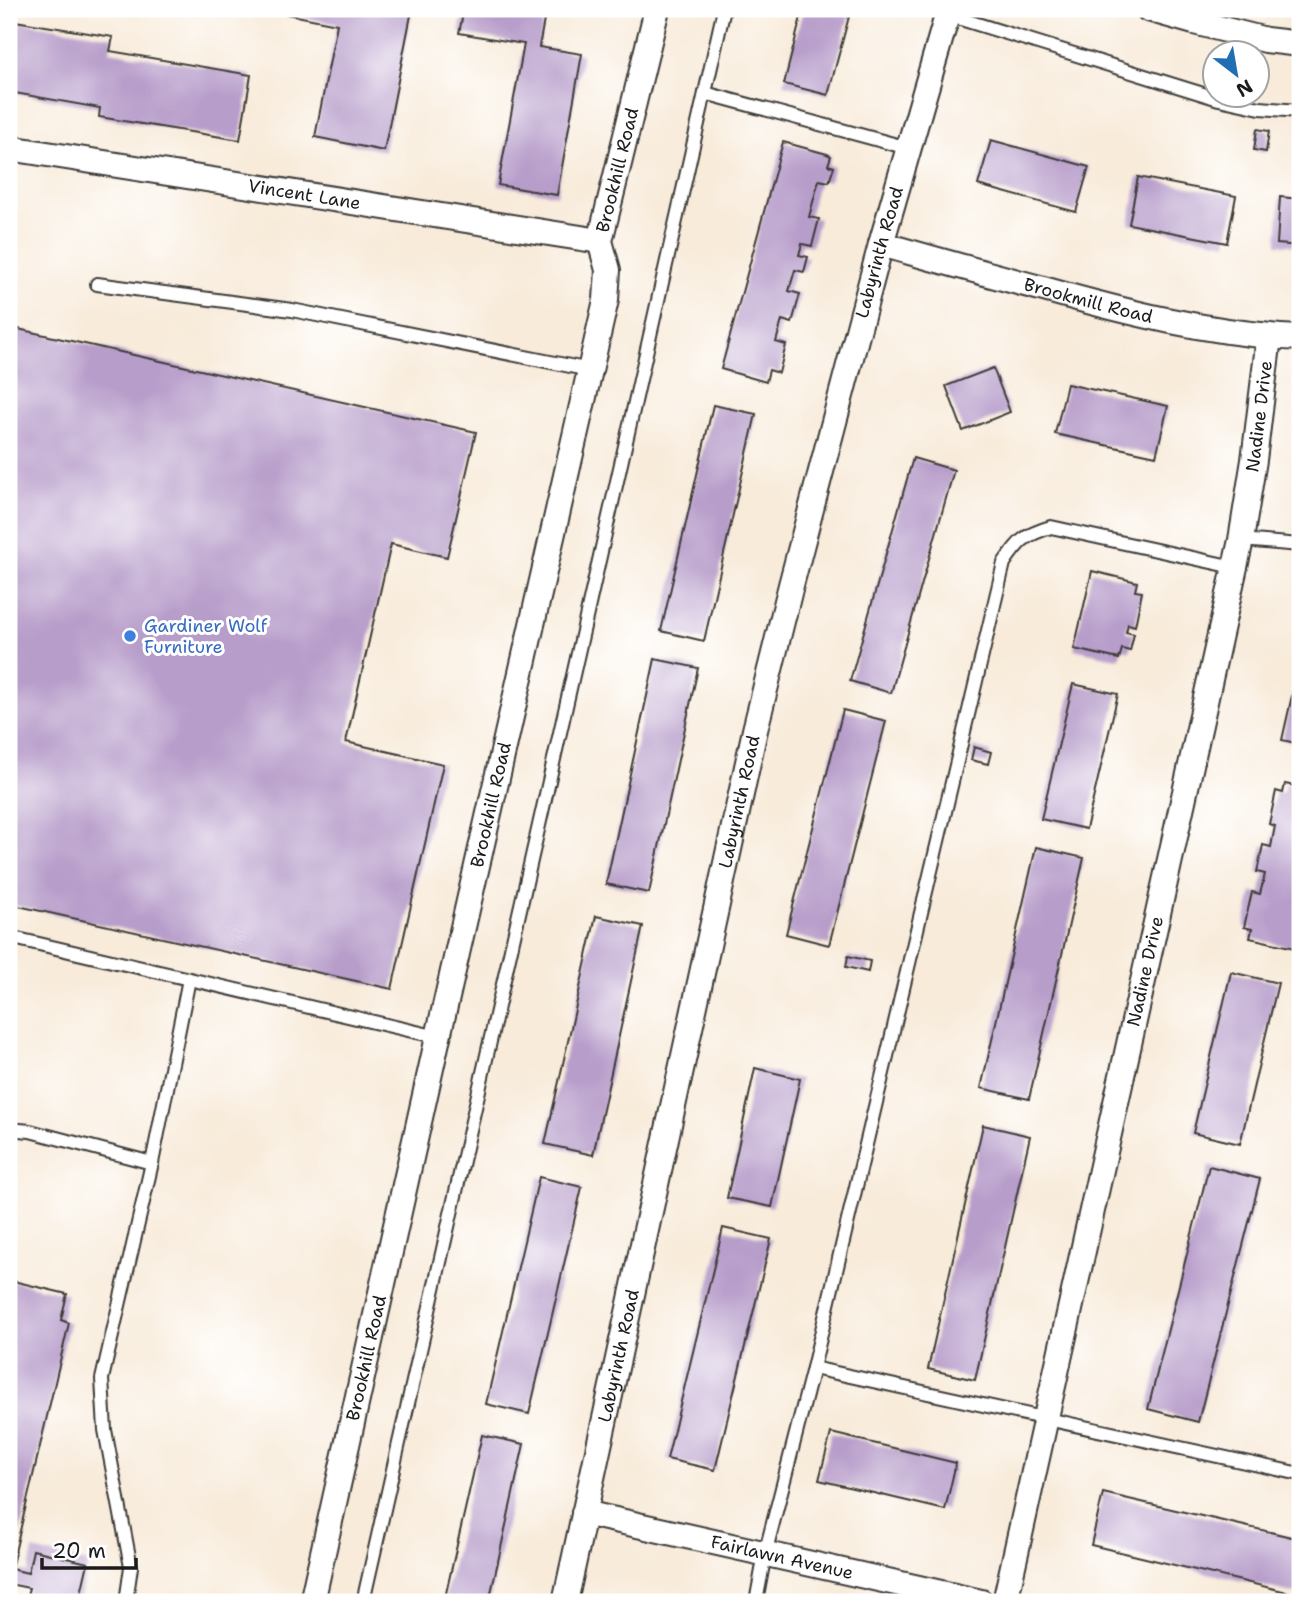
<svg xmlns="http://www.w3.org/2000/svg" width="1309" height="1611" font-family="'Shantell Sans',sans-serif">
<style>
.building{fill:#b79dca}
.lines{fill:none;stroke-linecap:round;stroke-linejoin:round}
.lane-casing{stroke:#3d3b38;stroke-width:16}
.street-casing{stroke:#3d3b38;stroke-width:28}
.lane{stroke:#fff;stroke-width:12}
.street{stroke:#fff;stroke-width:24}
.shop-dot{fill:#3f7fe0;stroke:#fff;stroke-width:2.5}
.labels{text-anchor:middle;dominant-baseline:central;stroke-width:6;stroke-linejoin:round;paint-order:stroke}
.street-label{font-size:18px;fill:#1c1c1c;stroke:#fff}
.shop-label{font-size:18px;fill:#366cbe;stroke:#fff;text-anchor:start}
</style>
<rect width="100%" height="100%" fill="#fff"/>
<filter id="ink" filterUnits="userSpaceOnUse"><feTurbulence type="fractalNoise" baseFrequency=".0143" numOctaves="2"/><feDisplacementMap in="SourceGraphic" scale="14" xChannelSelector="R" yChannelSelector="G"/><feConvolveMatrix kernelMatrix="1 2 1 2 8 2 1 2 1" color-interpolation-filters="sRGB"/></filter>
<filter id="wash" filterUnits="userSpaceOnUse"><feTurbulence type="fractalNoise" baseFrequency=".00686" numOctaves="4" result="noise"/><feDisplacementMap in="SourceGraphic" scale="28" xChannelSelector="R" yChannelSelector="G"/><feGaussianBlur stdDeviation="1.57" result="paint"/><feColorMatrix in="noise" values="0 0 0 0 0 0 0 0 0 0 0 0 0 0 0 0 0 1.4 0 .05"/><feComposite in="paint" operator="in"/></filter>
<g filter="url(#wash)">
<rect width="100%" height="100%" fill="#f8ebda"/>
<g id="blocks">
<g class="building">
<polygon points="266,9 403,9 412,10 384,151 315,137 337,24 266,10"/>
<polygon points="464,9 546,9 539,47 582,54 557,195 498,185 524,44 459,33"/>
<polygon points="803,9 851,9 828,95 784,84"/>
<polygon points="9,20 113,37 110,51 251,75 240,140 99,117 100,108 9,92"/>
<polygon points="1257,129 1269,131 1266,152 1254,150"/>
<polygon points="991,140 1089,167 1076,212 978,185"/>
<polygon points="783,142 827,154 831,156 828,165 834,167 829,182 819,180 809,217 819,219 812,246 802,244 799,255 808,257 804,272 795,270 789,291 800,294 792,323 782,320 776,342 786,345 779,373 769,370 766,382 721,369"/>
<polygon points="1138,177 1236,196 1227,243 1129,224"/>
<polygon points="1280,197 1300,199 1300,246 1277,244"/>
<polygon points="9,327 476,432 447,557 391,544 346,742 443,764 392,989 9,904"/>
<polygon points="993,368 1010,412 963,431 946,386"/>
<polygon points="1067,384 1168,406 1156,456 1055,434"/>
<polygon points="713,405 756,414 704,641 661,631"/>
<polygon points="913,458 954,470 891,693 850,681"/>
<polygon points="1092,571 1137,582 1135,591 1142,592 1135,626 1128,624 1126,632 1134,634 1130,651 1122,649 1119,659 1074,649"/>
<polygon points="655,659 698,668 649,893 606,884"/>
<polygon points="1299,665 1300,665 1300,744 1282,740"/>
<polygon points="1073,684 1118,694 1086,829 1041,819"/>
<polygon points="843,710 886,721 829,945 786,934"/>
<polygon points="974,747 991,752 988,764 971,760"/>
<polygon points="1285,784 1300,787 1300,927 1295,948 1250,938 1252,929 1244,927 1252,892 1260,894 1265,874 1257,872 1263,845 1271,847 1275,826 1269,824 1276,791 1283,793"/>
<polygon points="1036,847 1084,858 1029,1099 981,1088"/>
<polygon points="596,916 643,926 593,1155 545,1144"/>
<polygon points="848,956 870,961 868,972 846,967"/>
<polygon points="1231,972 1278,983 1240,1144 1193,1133"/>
<polygon points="755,1068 800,1079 772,1207 727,1198"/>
<polygon points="983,1125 1030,1136 975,1380 928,1369"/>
<polygon points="1209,1166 1260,1179 1198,1422 1148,1409"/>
<polygon points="539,1177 582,1187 529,1414 486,1404"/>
<polygon points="723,1228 771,1239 715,1470 667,1459"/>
<polygon points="9,1280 67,1294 61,1320 69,1323 11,1569 28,1573 33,1550 88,1563 79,1602 25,1602 29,1588 9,1584"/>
<polygon points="831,1433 956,1463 945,1510 819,1480"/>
<polygon points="482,1435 524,1444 489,1602 444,1602"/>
<polygon points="1103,1493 1300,1539 1300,1595 1091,1545"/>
</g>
</g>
</g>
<g filter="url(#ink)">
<use href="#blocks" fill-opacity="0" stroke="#3d3b38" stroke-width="2"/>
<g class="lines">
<g class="lane-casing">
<g id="lane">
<polyline points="948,15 1219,99 1260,108 1300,111"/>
<polyline points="705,93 908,148"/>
<polyline points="97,284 292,310 590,370"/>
<polyline points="1241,540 1300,545"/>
<polyline points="9,937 438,1037"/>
<polyline points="9,1129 30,1131 152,1163"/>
<polyline points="813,1368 1300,1474"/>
<polyline points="126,1602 131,1567 105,1430 102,1379 152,1163 189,979"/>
<polyline points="363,1602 724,9"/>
<path d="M756,1602l9,-48 48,-186 191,-805c15,-22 20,-28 47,-36l183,40"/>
</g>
</g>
<g class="street-casing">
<g id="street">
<polyline points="1148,9 1194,22 1266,40 1300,44"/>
<path id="s1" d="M9,148l591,93"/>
<path id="s2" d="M881,244c53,15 106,30 159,44 85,24 171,46 260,50"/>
<path id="s3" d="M584,1513l397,89"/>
<path id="s4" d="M312,1602l126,-565 168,-737 2,-30 -8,-29 57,-232"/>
<path id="s5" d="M565,1602l190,-872 36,-145 90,-341 68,-235"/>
<path id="s6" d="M1005,1602l236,-1062 13,-80 15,-123"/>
</g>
</g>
<use href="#lane" class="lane"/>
<use href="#street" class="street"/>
</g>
</g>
<circle class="shop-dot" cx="130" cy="636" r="7"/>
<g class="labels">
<g class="street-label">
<text stroke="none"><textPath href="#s4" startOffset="1468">Brookhill Road</textPath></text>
<text stroke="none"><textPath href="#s1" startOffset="299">Vincent Lane</textPath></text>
<text stroke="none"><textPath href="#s5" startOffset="1386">Labyrinth Road</textPath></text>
<text stroke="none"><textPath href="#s2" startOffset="215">Brookmill Road</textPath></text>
<text stroke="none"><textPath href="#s6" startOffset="1213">Nadine Drive</textPath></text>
<text stroke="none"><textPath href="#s5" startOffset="819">Labyrinth Road</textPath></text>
<text stroke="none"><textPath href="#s4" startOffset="817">Brookhill Road</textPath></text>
<text stroke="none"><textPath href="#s6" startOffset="646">Nadine Drive</textPath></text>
<text stroke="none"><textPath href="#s5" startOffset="252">Labyrinth Road</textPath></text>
<text stroke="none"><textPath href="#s4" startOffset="250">Brookhill Road</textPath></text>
<text stroke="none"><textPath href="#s3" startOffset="203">Fairlawn Avenue</textPath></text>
</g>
<g class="shop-label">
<text x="144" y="626">Gardiner Wolf<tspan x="144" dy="21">Furniture</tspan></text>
</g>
</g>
<rect width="1309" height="1611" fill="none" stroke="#fff" stroke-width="35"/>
<g transform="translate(1236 74) rotate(149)"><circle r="33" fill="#ffffff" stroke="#a4a4a4" stroke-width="2"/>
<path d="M0-5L12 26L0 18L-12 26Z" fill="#1f6fb2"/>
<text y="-10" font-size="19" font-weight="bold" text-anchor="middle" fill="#1c1c1c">N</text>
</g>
<path d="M42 1558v10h94v-10" fill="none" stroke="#1c1c1c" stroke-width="3.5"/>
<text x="52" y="1558" font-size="21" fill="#1c1c1c" stroke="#ffffff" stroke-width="5" paint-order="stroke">20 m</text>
</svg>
